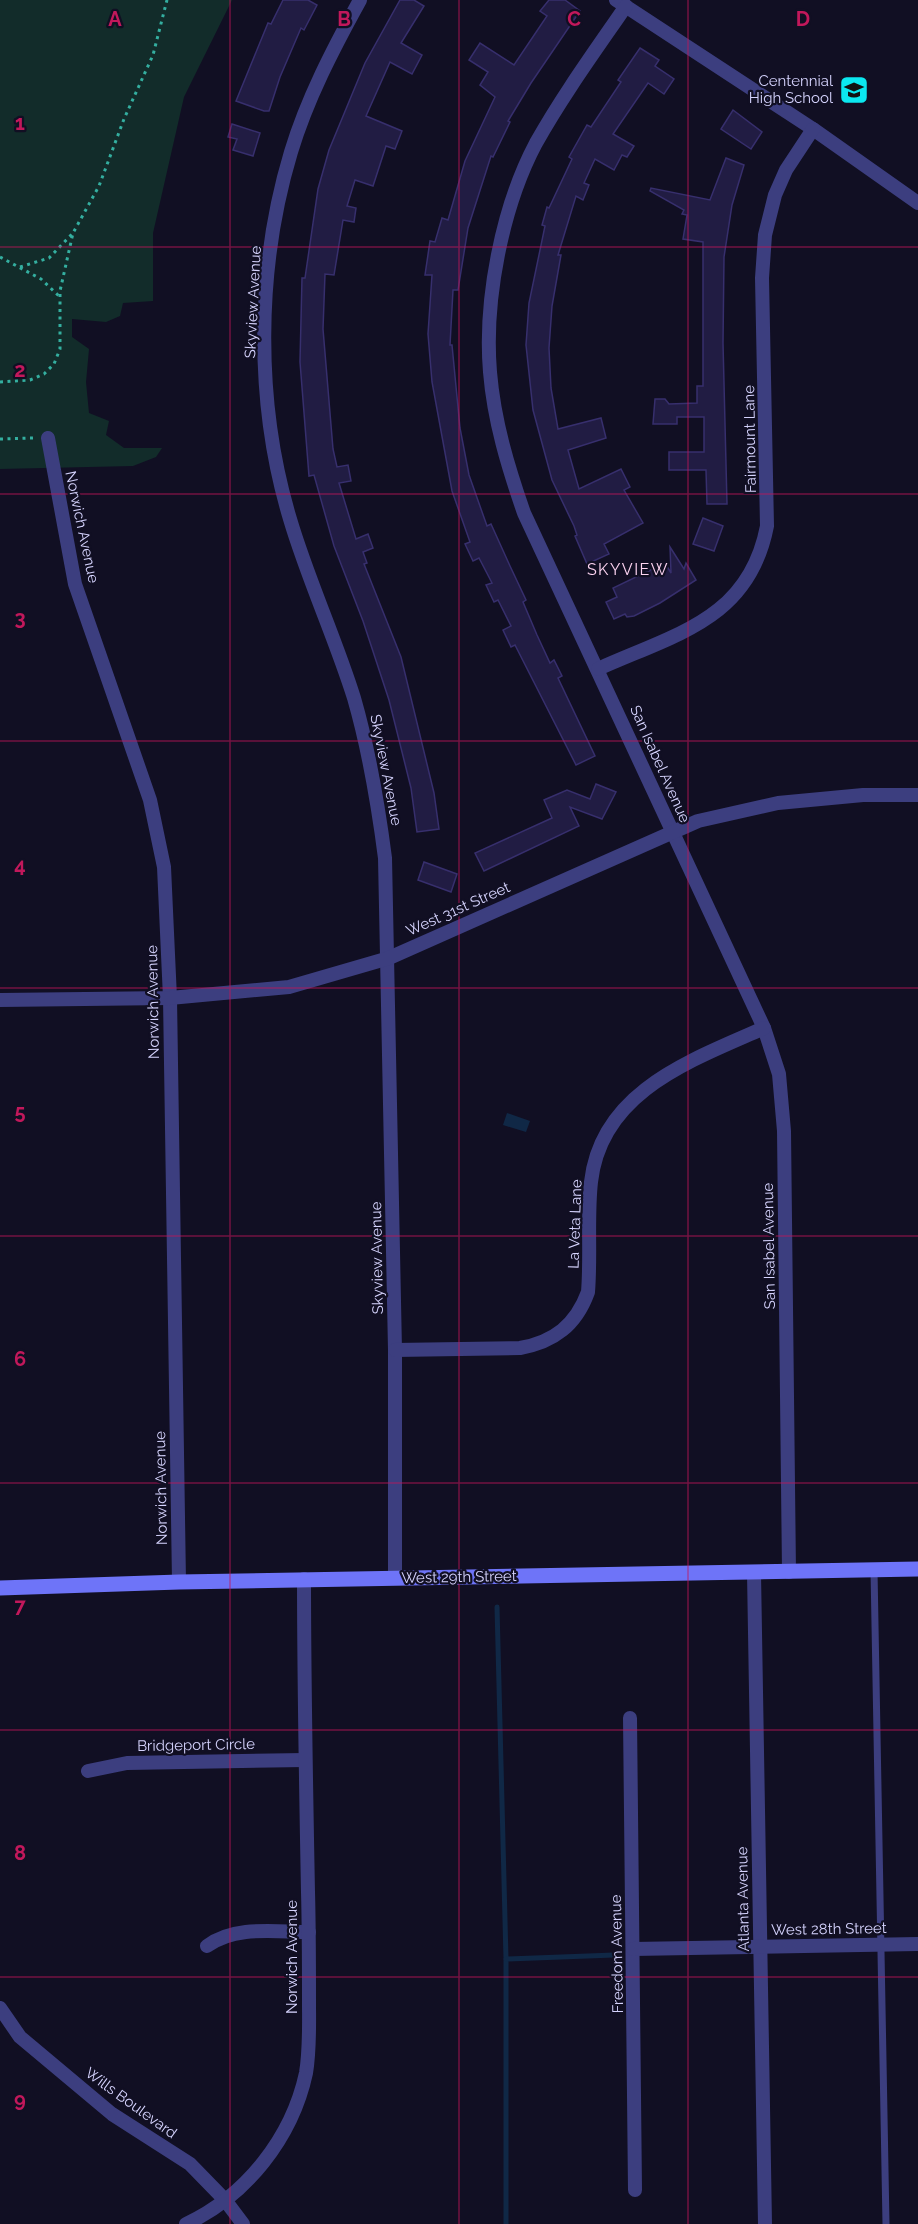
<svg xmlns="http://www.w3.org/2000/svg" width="918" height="2224" font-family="Raleway,sans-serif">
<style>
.green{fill:#122c2a}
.water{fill:#102846}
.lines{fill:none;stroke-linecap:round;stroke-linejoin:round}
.stream{stroke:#102846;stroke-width:5}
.building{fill:#211c43;stroke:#372f6d;stroke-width:1.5}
.path{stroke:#34afa0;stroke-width:3;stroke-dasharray:3 4.5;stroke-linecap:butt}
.lane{stroke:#3c3e7f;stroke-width:7}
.street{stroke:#3c3e7f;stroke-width:14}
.secondary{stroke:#6e74f8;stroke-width:15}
.grid{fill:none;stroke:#c2185b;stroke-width:1.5;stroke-opacity:0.55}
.labels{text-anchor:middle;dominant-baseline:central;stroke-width:4.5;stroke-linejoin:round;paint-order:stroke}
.poi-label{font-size:15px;fill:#d5d3fd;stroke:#110f23;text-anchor:end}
.street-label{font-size:15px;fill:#d5d3fd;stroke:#110f23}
.neighbourhood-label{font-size:16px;letter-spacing:1.5px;fill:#fdd4f1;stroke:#110f23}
.grid-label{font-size:20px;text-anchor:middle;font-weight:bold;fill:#c2185b;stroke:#110f23;stroke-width:4.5;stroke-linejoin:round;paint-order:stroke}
</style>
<rect width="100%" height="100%" fill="#110f23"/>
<polygon class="green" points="0,0 232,0 184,97 153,233 153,301 123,303 120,316 106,322 72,319 72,337 89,349 86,382 89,413 109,421 106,435 124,448 162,448 156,457 133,466 0,469"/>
<polygon class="water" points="507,1113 530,1121 526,1132 503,1125"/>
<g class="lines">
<g class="stream">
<polyline points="497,1607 506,1959 506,2224"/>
<polyline points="506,1959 614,1955"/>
</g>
</g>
<g class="building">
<polygon points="283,0 308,0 317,5 304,30 301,28 280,77 269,111 264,111 236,101 268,23 271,24"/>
<polygon points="400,0 414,0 424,6 401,43 422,55 412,74 390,62 366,116 402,131 395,149 386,146 373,186 355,180 347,206 356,208 354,222 343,220 334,275 325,274 323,329 333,449 337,467 348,465 351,481 339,483 356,539 368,534 373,548 363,552 367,563 364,564 401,657 434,793 439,829 417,832 411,788 389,700 363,621 334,546 314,475 309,476 300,362 302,278 305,278 318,189 329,150 365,63"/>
<polygon points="549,0 565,0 580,11 531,83 508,121 510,122 493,157 491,156 468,228 458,290 453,290 450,345 452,345 460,428 469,475 487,526 491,524 510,566 526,600 523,602 537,635 550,663 554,660 562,676 558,678 595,756 576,765 515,645 511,647 503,630 511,626 498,600 494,602 486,585 492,583 479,558 473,561 465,544 470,542 452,491 432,382 428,334 432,275 425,275 430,241 435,242 442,218 448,220 465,161 495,97 480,85 488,72 469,60 480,43 514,65 547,16 540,11"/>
<polygon points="640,48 659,60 655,66 674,79 664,94 648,83 613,134 634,146 627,157 622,155 614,170 595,159 584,183 589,185 583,200 576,196 558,255 561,255 552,306 549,348 551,388 558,429 601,418 606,438 568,450 579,489 621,469 630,487 624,490 643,523 604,544 609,554 587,564 575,536 577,535 574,526 552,480 533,410 526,345 529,303 545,226 542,225 547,207 549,208 572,159 569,157 587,125 591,127 621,82 618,80"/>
<polygon points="733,110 762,132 751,149 721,129"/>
<polygon points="232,124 260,133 253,156 233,150 237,139 228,137"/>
<polygon points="726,158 744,165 732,205 724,257 723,343 727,504 707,504 706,470 669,470 669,452 704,452 704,417 677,417 677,424 653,424 655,399 665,399 669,404 697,403 697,386 703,386 703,242 683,239 687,215 682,214 684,210 650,191 651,188 710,200"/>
<polygon points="703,518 723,526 714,551 693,544"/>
<polygon points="670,547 684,569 686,563 696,580 660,603 634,616 627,617 625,614 614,619 606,602 617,597 613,588 665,563 671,573"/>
<polygon points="596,784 616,792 602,819 570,807 579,826 484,871 475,853 552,818 544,800 567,790 590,799"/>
<polygon points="424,862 457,874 451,892 418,880"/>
</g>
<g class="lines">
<g class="path">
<polyline points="0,257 41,279 60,297"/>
<polyline points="20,267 49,258 72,234"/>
<polyline points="0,382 30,380 44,374 54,364 60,349 60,291 73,233 99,186 124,119 153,55 167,0"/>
<polyline points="0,439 34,438"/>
</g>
<polyline class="lane" points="874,1570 886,2224"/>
<g class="street">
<path d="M360,0c-27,49 -53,99 -69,152 -35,116 -36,251 -1,367 18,61 45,118 64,179 15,52 24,106 31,160l10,492v227"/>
<polyline points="616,0 813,129 918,203"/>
<path d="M626,6c-31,45 -63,89 -90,137 -34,64 -52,157 -46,229 4,49 18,95 34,141l240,515 15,46 5,57 5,441"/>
<polyline points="48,438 75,584 150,800 164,867 170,998 179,1582"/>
<path d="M598,669c77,-35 151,-49 169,-143l-5,-248 3,-43 10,-40 11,-25 27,-41"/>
<polyline points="0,1000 170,998 289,987 389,958 698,821 778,803 863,795 918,795"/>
<path d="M395,1350l125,-2c34,-6 56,-23 68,-56 3,-37 -1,-74 3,-110 10,-91 101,-122 173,-154"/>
<polyline points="754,1573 765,2224"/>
<polyline points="630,1718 635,2190"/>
<polyline points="88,1771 127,1763 305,1760"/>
<path d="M207,1946c28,-21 69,-14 102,-14"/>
<polyline points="633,1949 918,1944"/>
<polyline points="0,2008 20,2037 112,2114 190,2164 225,2200 243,2224"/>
<path d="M186,2224c60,-28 106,-86 120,-151 4,-24 3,-48 3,-72 0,-37 0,-73 -1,-109 -2,-104 -4,-208 -4,-313"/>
</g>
<polyline class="secondary" points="0,1588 179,1582 918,1569"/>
</g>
<path class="grid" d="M230,0v2224M459,0v2224M688,0v2224M0,247h918M0,494h918M0,741h918M0,988h918M0,1236h918M0,1483h918M0,1730h918M0,1977h918"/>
<defs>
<g id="school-square" transform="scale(1.5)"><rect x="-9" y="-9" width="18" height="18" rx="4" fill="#0be8f0" stroke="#110f23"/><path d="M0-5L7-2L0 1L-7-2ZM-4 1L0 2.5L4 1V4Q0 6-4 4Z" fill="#111"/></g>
</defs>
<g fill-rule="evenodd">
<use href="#school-square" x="854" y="90"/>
</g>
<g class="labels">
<g class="poi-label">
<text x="833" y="81">Centennial<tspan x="833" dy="17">High School</tspan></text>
</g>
<g class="street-label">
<text transform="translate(253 302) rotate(-87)">Skyview Avenue</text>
<text transform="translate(750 439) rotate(-91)">Fairmount Lane</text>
<text transform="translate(82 527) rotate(78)">Norwich Avenue</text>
<text transform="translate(660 764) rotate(66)">San Isabel Avenue</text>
<text transform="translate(386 770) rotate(79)">Skyview Avenue</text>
<text transform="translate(458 909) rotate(-24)">West 31st Street</text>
<text transform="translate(153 1002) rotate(-91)">Norwich Avenue</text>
<text transform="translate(575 1224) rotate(-88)">La Veta Lane</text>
<text transform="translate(769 1246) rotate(-91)">San Isabel Avenue</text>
<text transform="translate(377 1258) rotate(-91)">Skyview Avenue</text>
<text transform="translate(161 1488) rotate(-91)">Norwich Avenue</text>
<text transform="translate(459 1577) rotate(-1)">West 29th Street</text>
<text transform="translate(196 1745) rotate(-1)">Bridgeport Circle</text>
<text transform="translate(743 1899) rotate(-91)">Atlanta Avenue</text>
<text transform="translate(829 1929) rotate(-1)">West 28th Street</text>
<text transform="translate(617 1954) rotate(-91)">Freedom Avenue</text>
<text transform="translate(292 1957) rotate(-90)">Norwich Avenue</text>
<text transform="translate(131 2103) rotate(36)">Wills Boulevard</text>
</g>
<g class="neighbourhood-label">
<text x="628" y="569">SKYVIEW</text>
</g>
</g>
<g class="grid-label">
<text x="115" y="26">A</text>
<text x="344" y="26">B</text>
<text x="574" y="26">C</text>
<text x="803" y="26">D</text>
<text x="20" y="130">1</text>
<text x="20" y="377">2</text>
<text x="20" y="625">3</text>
<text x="20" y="872">4</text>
<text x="20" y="1119">5</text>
<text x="20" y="1366">6</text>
<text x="20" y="1613">7</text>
<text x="20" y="1860">8</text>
<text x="20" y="2107">9</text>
</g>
</svg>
